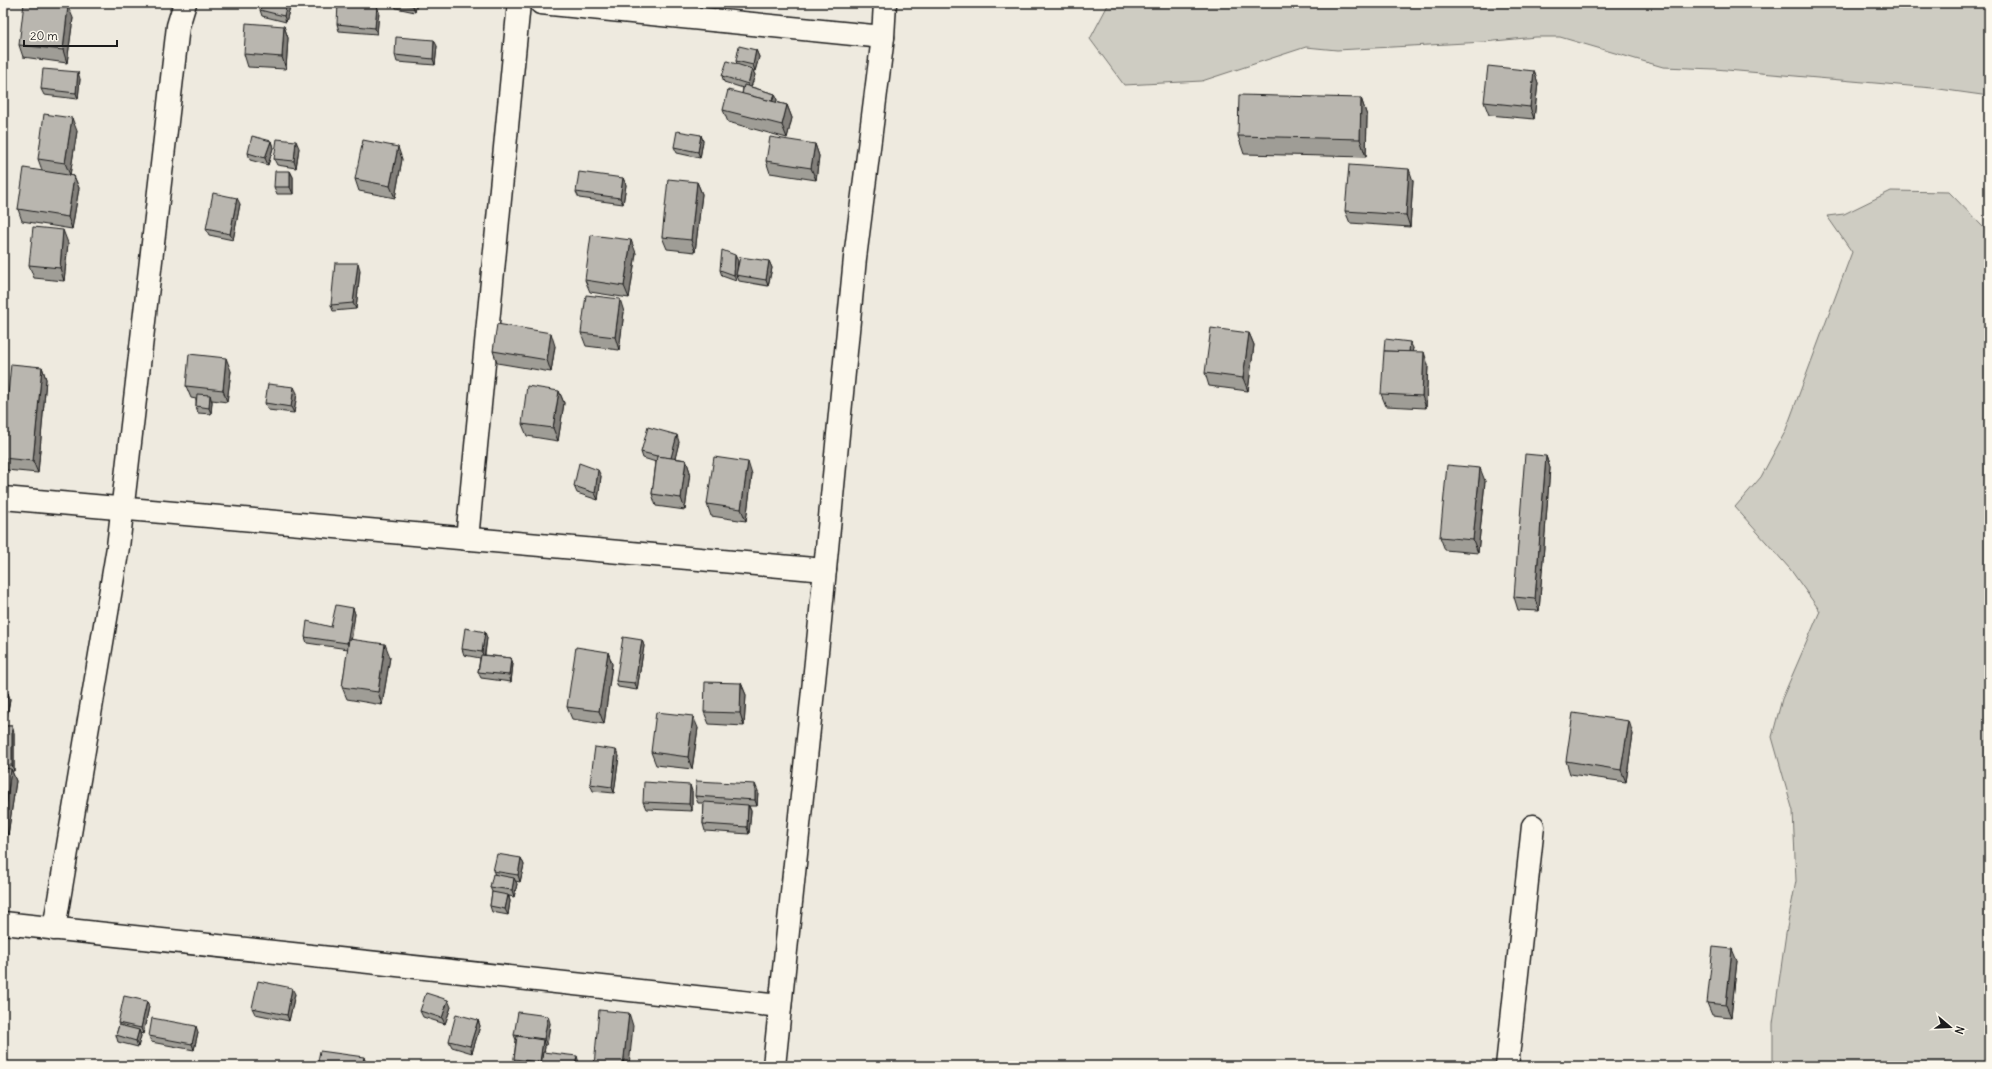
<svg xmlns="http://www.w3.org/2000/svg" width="1992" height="1069" font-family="Delius,sans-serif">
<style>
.green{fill:#ceccc2;stroke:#75746f}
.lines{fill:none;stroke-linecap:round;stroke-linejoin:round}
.street-casing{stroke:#1c1c1c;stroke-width:25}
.street{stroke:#fbf7ec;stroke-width:22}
.wall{fill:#9f9d96;stroke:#1c1c1c}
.shaded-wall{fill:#827f7a;stroke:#1c1c1c}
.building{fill:#b9b6af;stroke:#1c1c1c}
</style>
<rect width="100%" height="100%" fill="#eeeadf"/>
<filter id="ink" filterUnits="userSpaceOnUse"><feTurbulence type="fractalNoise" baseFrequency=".025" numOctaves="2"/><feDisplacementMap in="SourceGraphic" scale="8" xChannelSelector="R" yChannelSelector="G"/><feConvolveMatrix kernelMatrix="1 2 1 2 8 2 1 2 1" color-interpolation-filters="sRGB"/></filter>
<g filter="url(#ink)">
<g class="green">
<polygon points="1109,3 1989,3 1989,96 1932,88 1715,69 1663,67 1560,37 1536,37 1484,42 1337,50 1306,47 1202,81 1124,85 1090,39"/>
<polygon points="1891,191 1949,192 1984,228 1989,230 1989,1066 1773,1066 1773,1024 1786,933 1796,881 1793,811 1772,737 1782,699 1820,611 1790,569 1735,507 1761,477 1785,432 1852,252 1827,216 1844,214"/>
</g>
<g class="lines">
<g class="street-casing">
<g id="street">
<polyline points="541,3 883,37"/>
<polyline points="3,498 825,570"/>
<polyline points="467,539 519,3"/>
<polyline points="3,923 780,1006"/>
<polyline points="54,929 118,547 178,26 185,3"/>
<polyline points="774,1066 818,642 855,258 883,37 885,3"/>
<polyline points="1507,1066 1533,826"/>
</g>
</g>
<use href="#street" class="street"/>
</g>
<g class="wall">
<polygon points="291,3 286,22 262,16 260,10"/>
<polygon points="394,3 417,3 415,12 396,8"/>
<polygon points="377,6 379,12 377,34 339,31 337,24"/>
<polygon points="73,18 67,63 23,57 19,45"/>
<polygon points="284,26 288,38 286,69 248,67 244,54"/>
<polygon points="437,46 435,65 397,62 395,55"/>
<polygon points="756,50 759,57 755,71 753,71 755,75 751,87 775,94 777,100 776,102 787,105 792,118 787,138 728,122 723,110 742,94 743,88 724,82 722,76 737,64 736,61"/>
<polygon points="1534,71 1538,83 1534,119 1489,115 1484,102"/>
<polygon points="80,79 78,99 44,95 41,89"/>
<polygon points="1361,98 1367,116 1366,157 1244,154 1238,136"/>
<polygon points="77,131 70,175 74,176 79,188 72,229 22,221 18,209 42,170 38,159"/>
<polygon points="701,135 703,141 700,158 677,153 674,147"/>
<polygon points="271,141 273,148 268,165 250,160 248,153"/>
<polygon points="815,144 819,156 816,180 770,173 766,161"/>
<polygon points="299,148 296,168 277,165 274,159"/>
<polygon points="402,159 395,198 359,191 355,179"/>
<polygon points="290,171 293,177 293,194 277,194 274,187"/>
<polygon points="623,178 626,185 623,204 579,198 576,192"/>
<polygon points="1413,181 1410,227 1350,223 1345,211"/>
<polygon points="697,182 702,194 695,252 667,249 662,237"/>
<polygon points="240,204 233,240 209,235 206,229"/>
<polygon points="68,243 64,281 34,278 29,265"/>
<polygon points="636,253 629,298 590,292 585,280"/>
<polygon points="738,261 737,270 769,261 772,268 768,286 739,281 737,276 736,281 722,276 720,270"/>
<polygon points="360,270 356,309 333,311 331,305"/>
<polygon points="624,312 619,350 586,346 581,333"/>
<polygon points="1249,333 1254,345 1248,391 1209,386 1205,373"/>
<polygon points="555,346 551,372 497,363 493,351"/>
<polygon points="1413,348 1412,352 1428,365 1426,408 1386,406 1381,394"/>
<polygon points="42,367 46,379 38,473 6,470 3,461 3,446"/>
<polygon points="231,371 227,402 212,400 212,402 211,414 198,413 196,406 196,399 191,398 186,386"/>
<polygon points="559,391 564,403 558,441 527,436 522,424"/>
<polygon points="297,393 294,413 268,410 265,403"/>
<polygon points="679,442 675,458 686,460 690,472 685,510 656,506 652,494 656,462 643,458 641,452"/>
<polygon points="1546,456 1550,468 1539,611 1518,610 1514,597"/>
<polygon points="752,475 746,521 711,516 707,504"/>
<polygon points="601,476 598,500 577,493 574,486"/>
<polygon points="1485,481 1478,553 1445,550 1440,537"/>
<polygon points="353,608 355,614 351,639 390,657 382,705 347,699 342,687 348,649 307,643 305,637 331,627"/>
<polygon points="487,638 485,655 511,658 513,664 511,682 481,678 478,672 480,658 464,655 462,649"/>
<polygon points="642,640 644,646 637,690 618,687 616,681"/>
<polygon points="608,652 612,664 604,724 572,719 567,707"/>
<polygon points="741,683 746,695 744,726 709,724 704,712"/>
<polygon points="3,692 8,693 10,699 7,716 3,715"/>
<polygon points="3,726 12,726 14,733 14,771 12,771 16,781 8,835 3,834"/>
<polygon points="698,728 692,769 656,765 651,752"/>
<polygon points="1633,734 1626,782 1570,774 1566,761"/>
<polygon points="619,756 614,793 593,791 590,784"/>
<polygon points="692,791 692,811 646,809 643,802"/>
<polygon points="758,791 757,806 749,806 751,811 749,834 705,831 703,824 704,803 698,803 695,796"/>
<polygon points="521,858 524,865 520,882 515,881 517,884 514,897 509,896 510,901 508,915 492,912 490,906 492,892 490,887 495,874 493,871"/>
<polygon points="1737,961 1731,1017 1712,1015 1707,1003"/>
<polygon points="295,994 289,1021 255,1014 252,1008"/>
<polygon points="147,1001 149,1007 143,1034 140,1033 141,1036 138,1047 118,1042 116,1035 119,1025 118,1023"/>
<polygon points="451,1007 445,1024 423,1017 420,1011"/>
<polygon points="478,1020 480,1026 472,1053 452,1047 449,1041"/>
<polygon points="550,1023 547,1045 544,1045 545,1047 544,1052 580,1066 516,1065 514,1059 516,1040 514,1035"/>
<polygon points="198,1032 194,1050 151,1042 149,1036"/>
</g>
<g class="shaded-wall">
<polygon points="287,3 291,3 286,22 284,16"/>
<polygon points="413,3 417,3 415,12 413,6"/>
<polygon points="68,6 73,18 67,63 63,50"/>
<polygon points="377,6 379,12 377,34 375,28"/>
<polygon points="284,26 288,38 286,69 282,57"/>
<polygon points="434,40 437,46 435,65 433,59"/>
<polygon points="756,50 759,57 755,71 753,65"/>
<polygon points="752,69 755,75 750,90 748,84"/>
<polygon points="1534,71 1538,83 1534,119 1530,107"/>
<polygon points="78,72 80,79 78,99 76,93"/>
<polygon points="775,94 777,100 774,111 771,105"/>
<polygon points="1361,98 1367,116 1366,157 1360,139"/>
<polygon points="787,105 792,118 787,138 782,125"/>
<polygon points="72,118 77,131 70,175 65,163"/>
<polygon points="701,135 703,141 700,158 698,152"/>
<polygon points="271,141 273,148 268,165 265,158"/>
<polygon points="296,141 299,148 296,168 294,161"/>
<polygon points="815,144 819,156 816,180 811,168"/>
<polygon points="398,147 402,159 395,198 390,186"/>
<polygon points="1409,169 1413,181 1410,227 1406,215"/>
<polygon points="290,171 293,177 293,194 290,187"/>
<polygon points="74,176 79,188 72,229 68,217"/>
<polygon points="623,178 626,185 623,204 620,198"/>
<polygon points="697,182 702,194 695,252 691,240"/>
<polygon points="237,198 240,204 233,240 230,234"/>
<polygon points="63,230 68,243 64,281 60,268"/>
<polygon points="631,240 636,253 629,298 624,286"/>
<polygon points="735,255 738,261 736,281 734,275"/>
<polygon points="769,261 772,268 768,286 766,280"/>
<polygon points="358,263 360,270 356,309 353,303"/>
<polygon points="620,299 624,312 619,350 615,337"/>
<polygon points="551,333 555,346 551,372 547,360"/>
<polygon points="1249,333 1254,345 1248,391 1243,378"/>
<polygon points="1410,342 1413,348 1411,360 1409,353"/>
<polygon points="1424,352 1428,365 1426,408 1422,396"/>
<polygon points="226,358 231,371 227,402 223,390"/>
<polygon points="42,367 46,379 38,473 33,461"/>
<polygon points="294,387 297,393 294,413 291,407"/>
<polygon points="559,391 564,403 558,441 553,428"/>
<polygon points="210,395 212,402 211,414 209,408"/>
<polygon points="677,435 679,442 673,467 670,460"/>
<polygon points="1546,456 1550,468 1539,611 1535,599"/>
<polygon points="686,460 690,472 685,510 681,498"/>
<polygon points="748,462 752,475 746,521 741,509"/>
<polygon points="1480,468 1485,481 1478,553 1473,540"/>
<polygon points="598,470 601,476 598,500 595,493"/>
<polygon points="353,608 355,614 350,650 347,643"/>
<polygon points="485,632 487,638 484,658 482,652"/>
<polygon points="642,640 644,646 637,690 635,683"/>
<polygon points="385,644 390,657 382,705 378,692"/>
<polygon points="608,652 612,664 604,724 599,711"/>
<polygon points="511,658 513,664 511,682 509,675"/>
<polygon points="741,683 746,695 744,726 740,713"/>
<polygon points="8,693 10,699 7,716 4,710"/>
<polygon points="693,716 698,728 692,769 688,757"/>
<polygon points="1629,721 1633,734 1626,782 1621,770"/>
<polygon points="12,726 14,733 14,771 12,765"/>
<polygon points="616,750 619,756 614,793 612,787"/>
<polygon points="11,769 16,781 8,835 4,822"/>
<polygon points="755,784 758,791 757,806 755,800"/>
<polygon points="690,785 692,791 692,811 689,804"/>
<polygon points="748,805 751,811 749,834 747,827"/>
<polygon points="521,858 524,865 520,882 518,875"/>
<polygon points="514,878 517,884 514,897 512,890"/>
<polygon points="508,895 510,901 508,915 505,909"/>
<polygon points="1732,949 1737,961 1731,1017 1726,1005"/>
<polygon points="292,988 295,994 289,1021 287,1015"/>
<polygon points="448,1000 451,1007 445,1024 442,1018"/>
<polygon points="147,1001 149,1007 143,1034 141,1028"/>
<polygon points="629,1013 633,1026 629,1066 623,1066"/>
<polygon points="548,1016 550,1023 547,1045 544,1039"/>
<polygon points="478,1020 480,1026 472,1053 470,1046"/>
<polygon points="196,1026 198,1032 194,1050 192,1044"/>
<polygon points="139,1030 141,1036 138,1047 136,1041"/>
<polygon points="543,1040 545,1047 542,1066 541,1066 540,1062"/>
<polygon points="577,1056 580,1066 575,1066"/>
<polygon points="364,1057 367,1066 362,1066"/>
</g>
<g class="building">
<polygon points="24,3 46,3 68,6 63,50 19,45"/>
<polygon points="262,3 287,3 284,16 260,10"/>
<polygon points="338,3 377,6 375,28 337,24"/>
<polygon points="399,3 413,3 413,6"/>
<polygon points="246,23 284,26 282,57 244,54"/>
<polygon points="396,37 434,40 433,59 395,55"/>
<polygon points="739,46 756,50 753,65 736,61"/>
<polygon points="727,61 752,69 748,84 722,76"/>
<polygon points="1488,66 1534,71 1530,107 1484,102"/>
<polygon points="43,69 78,72 76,93 41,89"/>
<polygon points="744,85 775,94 772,101 742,94"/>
<polygon points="728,90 787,105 782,125 723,110"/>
<polygon points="1239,95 1361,98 1360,139 1238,136"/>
<polygon points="44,114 72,118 65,163 38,159"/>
<polygon points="677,131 701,135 698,152 674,147"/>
<polygon points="252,136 271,141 265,158 248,153"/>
<polygon points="770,137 815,144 811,168 766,161"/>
<polygon points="277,139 296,141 294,161 274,159"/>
<polygon points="363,140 398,147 390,186 355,179"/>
<polygon points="1349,165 1409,169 1406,215 1345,211"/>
<polygon points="24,168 74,176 68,217 18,209"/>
<polygon points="275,171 290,171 290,187 274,187"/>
<polygon points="579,172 623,178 620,198 576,192"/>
<polygon points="668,179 697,182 691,240 662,237"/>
<polygon points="213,193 237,198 230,234 206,229"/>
<polygon points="33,227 63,230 60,268 29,265"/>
<polygon points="591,235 631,240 624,286 585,280"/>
<polygon points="722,250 735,255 734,275 720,270"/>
<polygon points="740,257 769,261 766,280 736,275"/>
<polygon points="335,263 358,263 353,303 331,305"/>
<polygon points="586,295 620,299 615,337 581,333"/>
<polygon points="497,324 551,333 547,360 493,351"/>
<polygon points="1211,328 1249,333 1243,378 1205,373"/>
<polygon points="1385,339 1410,342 1409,352 1384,351"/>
<polygon points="1384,351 1424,352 1422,396 1381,394"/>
<polygon points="189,354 226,358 223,390 186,386"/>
<polygon points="11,364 42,367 33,461 3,458 3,446"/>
<polygon points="268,384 294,387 291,407 265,403"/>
<polygon points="527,386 559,391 553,428 522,424"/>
<polygon points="197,394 210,395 209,408 196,406"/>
<polygon points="648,427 677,435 671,458 657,456 641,452"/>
<polygon points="1525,454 1546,456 1535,599 1514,597"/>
<polygon points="657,456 686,460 681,498 652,494"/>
<polygon points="714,457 748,462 741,509 707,504"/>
<polygon points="579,463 598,470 595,493 574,486"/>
<polygon points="1447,465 1480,468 1473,540 1440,537"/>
<polygon points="336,605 353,608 347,643 305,637 307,621 331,627"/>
<polygon points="465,628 485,632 482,652 462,649"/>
<polygon points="623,637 642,640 635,683 616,681"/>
<polygon points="349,639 385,644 378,692 342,687"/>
<polygon points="576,647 608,652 599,711 567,707"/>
<polygon points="481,655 511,658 509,675 478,672"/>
<polygon points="705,682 741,683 740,713 704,712"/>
<polygon points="3,692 8,693 4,710 3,710"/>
<polygon points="656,712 693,716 688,757 651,752"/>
<polygon points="1573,713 1629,721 1621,770 1566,761"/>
<rect x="3" y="726" width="9" height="39"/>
<polygon points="595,747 616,750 612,787 590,784"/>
<polygon points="3,768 11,769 4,822 3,822"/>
<polygon points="696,781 755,784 755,800 695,796"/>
<polygon points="644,782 690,785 689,804 643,802"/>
<polygon points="704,802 748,805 747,827 703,824"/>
<polygon points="497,854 521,858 518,875 493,871"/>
<polygon points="493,874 514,878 512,890 490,887"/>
<polygon points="492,892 508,895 505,909 490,906"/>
<polygon points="1713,947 1732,949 1726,1005 1707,1003"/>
<polygon points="258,981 292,988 287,1015 252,1008"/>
<polygon points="426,993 448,1000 442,1018 420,1011"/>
<polygon points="124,996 147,1001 141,1028 118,1023"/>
<polygon points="599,1010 629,1013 623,1066 594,1066"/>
<polygon points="518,1012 548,1016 544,1039 514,1035"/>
<polygon points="456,1014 478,1020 470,1046 449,1041"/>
<polygon points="152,1018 196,1026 192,1044 149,1036"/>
<polygon points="119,1025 139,1030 136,1041 116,1035"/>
<polygon points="517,1036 543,1040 540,1062 514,1059"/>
<polygon points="320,1051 364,1057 362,1066 317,1066"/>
<polygon points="543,1052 577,1056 575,1066 541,1066"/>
</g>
</g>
<rect width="1992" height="1069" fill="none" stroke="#fbf7ec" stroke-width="16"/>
<rect x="8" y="8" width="1976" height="1053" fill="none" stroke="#1c1c1c" stroke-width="1.5" filter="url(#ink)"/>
<g transform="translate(1950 1027) rotate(109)" stroke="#fbf7ec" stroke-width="3" paint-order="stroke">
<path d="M0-3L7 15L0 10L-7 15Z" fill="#1c1c1c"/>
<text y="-6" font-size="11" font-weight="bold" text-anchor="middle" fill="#1c1c1c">N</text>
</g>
<path d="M24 40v6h93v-6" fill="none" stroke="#1c1c1c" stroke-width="2"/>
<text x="30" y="40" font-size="12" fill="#1c1c1c" stroke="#fbf7ec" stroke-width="3" paint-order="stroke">20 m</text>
</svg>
